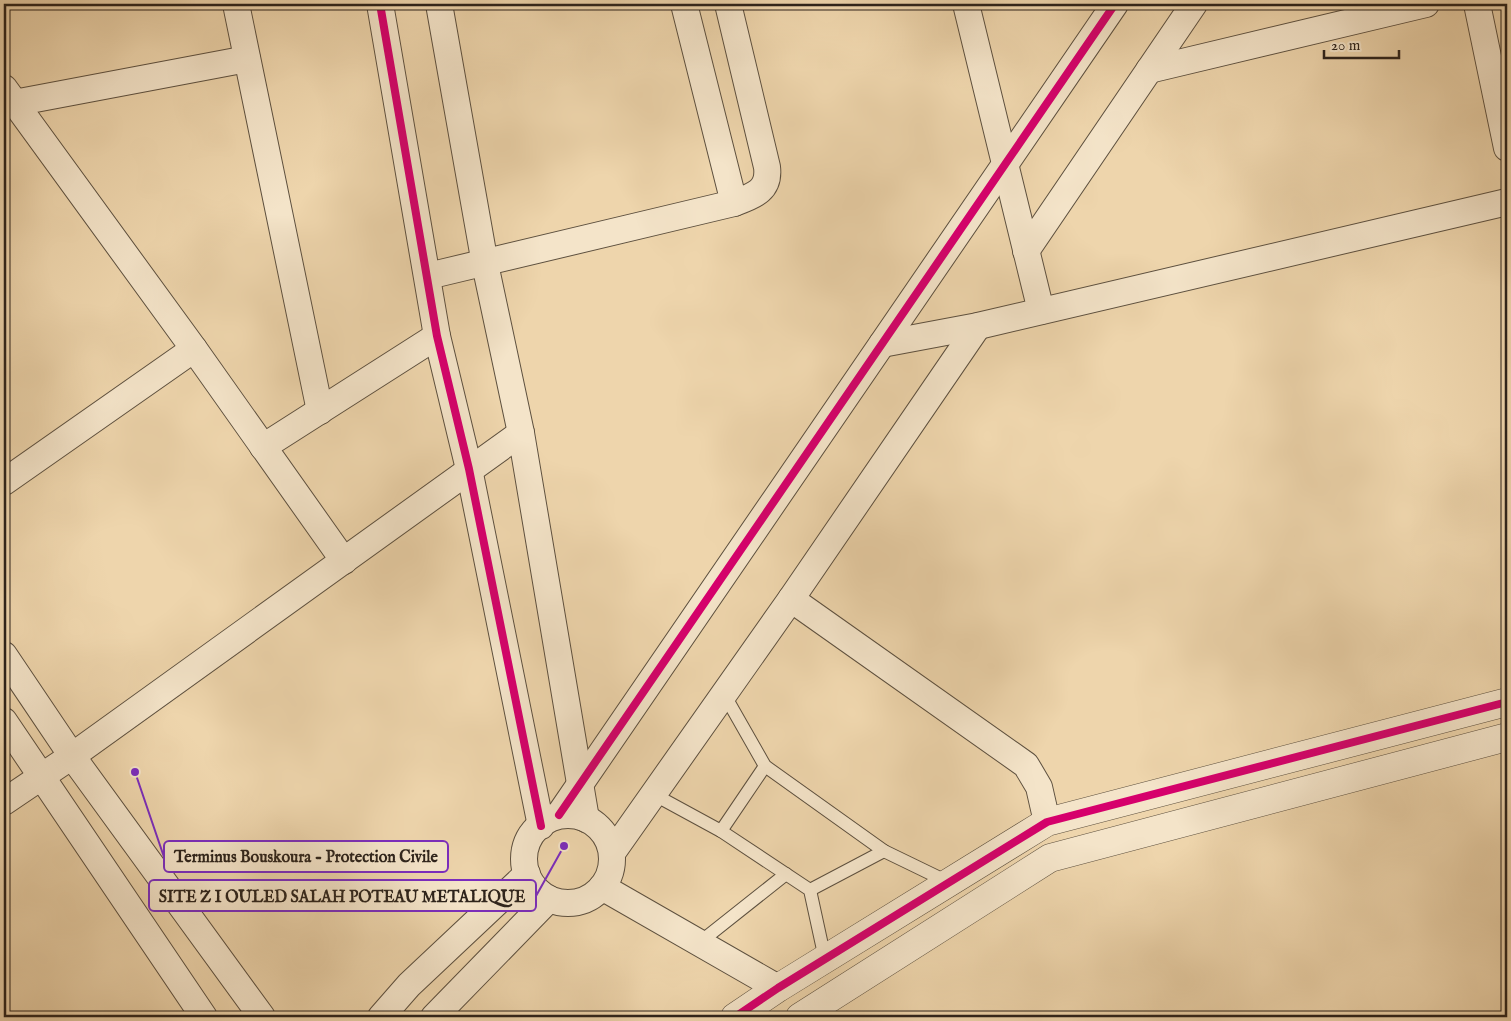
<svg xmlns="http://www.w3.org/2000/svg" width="1511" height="1021" font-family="'IM FELL English',serif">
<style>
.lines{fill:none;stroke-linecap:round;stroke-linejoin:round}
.service-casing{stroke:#5d503f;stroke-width:14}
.minor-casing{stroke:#5d503f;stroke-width:28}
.tertiary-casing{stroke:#5d503f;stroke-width:29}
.service{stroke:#f4e4c9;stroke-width:12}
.minor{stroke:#f4e4c9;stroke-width:26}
.tertiary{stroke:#f4e4c9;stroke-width:28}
.cycleway-casing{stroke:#f4e4c9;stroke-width:11}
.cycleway{stroke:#d6006c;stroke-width:8}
.leader{fill:none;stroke:#7b2cbf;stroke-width:2}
.callout-dot{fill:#7b2cbf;stroke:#f4e4c9;stroke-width:2}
.callout{fill:#f4e4c9;stroke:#7b2cbf;stroke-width:2}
.callout-label{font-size:16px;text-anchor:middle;font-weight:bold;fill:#2d231b}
</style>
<rect width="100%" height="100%" fill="#eed5ac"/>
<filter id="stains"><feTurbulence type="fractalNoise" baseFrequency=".004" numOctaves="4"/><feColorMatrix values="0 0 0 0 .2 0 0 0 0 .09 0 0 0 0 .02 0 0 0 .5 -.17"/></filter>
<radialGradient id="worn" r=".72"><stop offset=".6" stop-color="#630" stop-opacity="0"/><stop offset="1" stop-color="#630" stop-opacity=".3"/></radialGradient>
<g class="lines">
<g class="service-casing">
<g id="service">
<polyline points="724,694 765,766 884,851 948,882"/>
<polyline points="653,794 721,831 810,890 825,959"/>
<polyline points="721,831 765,766"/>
<polyline points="810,890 884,851"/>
<polyline points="699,943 786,874"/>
</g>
</g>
<g class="minor-casing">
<g id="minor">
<polyline points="236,4 320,411"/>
<polyline points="380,4 437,336 469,469 541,826"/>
<polyline points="439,4 485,264 521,433 586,819"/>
<polyline points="684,4 734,203"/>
<polyline points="966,4 1041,311"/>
<polyline points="1477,4 1507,148"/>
<polyline points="1149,70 1426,4"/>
<polyline points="4,88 194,349 344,561"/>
<polyline points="14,103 247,59"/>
<polyline points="1026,251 1194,4"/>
<path d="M428,276l306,-73c19,-7 36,-12 33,-36l-39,-163"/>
<polyline points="882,344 978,326 1507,202"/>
<polyline points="263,447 437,336"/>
<polyline points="4,482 194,349"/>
<polyline points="791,599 1026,765 1039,787 1047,822"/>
<polyline points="4,655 72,756 262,1017"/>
<polyline points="4,721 204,1017"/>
<polyline points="4,802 72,756 521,433"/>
<polyline points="559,815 1115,4"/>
<circle cx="568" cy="859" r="44"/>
<polyline points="612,853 791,599 978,326"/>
<polyline points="602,887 778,988"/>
<polyline points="381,1017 409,985 527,874"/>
<polyline points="434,1017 549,899"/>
</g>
</g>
<g class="tertiary-casing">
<g id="tertiary">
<polyline points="735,1017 778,988 1047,822 1507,702"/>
<polyline points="800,1017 1050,858 1507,737"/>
</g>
</g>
<use href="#service" class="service"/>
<use href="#minor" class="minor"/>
<use href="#tertiary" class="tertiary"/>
<g class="cycleway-casing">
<g id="cycleway">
<polyline points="380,4 437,336 469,469 541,826"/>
<polyline points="559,815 1115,4"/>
<polyline points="735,1017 778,988 1047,822 1507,702"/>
</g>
</g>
<use href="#cycleway" class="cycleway"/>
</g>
<path class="leader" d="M135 772L164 857M564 846L536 896"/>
<g class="callout-dot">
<circle cx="135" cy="772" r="5"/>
<circle cx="564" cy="846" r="5"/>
</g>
<g class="callout">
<rect x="164" y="841" width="284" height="31" rx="5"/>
<rect x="149" y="880" width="387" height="31" rx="5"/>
</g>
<g class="callout-label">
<text x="306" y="862">Terminus Bouskoura - Protection Civile</text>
<text x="342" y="902">SITE Z I OULED SALAH POTEAU METALIQUE</text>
</g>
<rect width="1511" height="1021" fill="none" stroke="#eed5ac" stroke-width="20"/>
<rect x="5" y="5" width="1501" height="1011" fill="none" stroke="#2d231b" stroke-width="2.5"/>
<rect x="10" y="10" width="1491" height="1001" fill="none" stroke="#2d231b"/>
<path d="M1324 50v8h75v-8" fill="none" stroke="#2d231b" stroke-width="2.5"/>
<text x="1331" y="50" font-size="15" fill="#2d231b" stroke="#f4e4c9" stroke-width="4" paint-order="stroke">20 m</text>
<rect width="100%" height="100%" filter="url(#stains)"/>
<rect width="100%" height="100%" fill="url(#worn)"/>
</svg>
